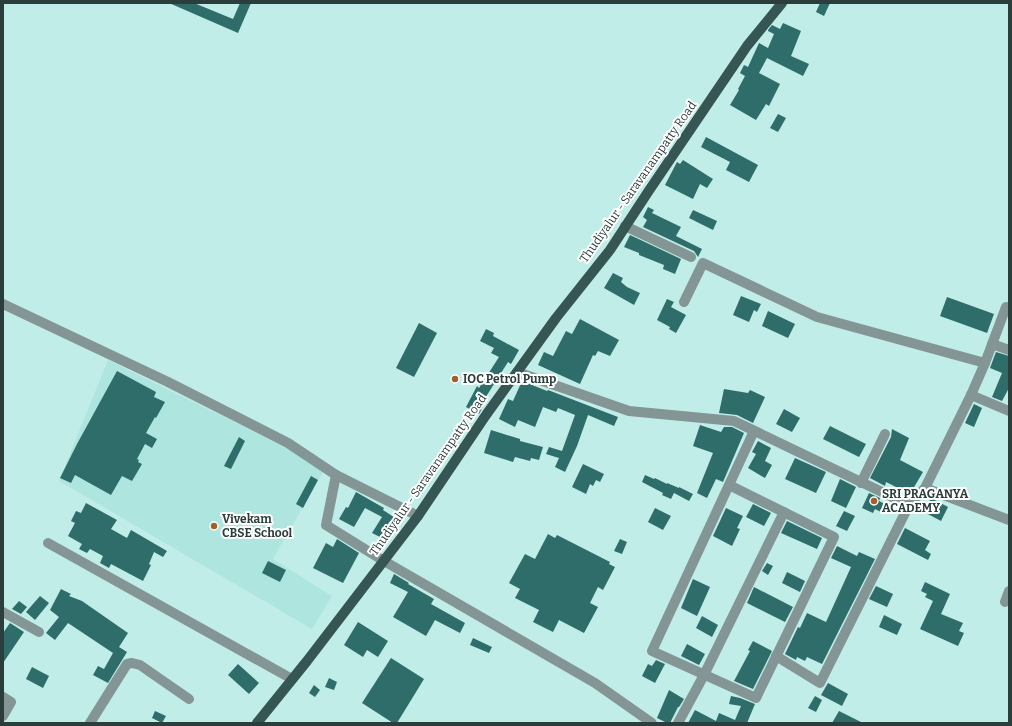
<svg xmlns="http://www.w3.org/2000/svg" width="1012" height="726" font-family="Bitter,serif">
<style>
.built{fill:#aee5df}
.building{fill:#2e6d69}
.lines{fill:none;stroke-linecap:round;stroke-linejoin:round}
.minor{stroke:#839594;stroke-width:10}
.major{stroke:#355653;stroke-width:10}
.poi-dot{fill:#a25f2c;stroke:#fff;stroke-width:1.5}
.labels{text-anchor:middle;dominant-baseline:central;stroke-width:4;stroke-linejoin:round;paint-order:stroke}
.street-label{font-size:12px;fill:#2c3e3c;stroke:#fff}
.poi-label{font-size:12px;font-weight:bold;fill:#2c3e3c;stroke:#fff;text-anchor:start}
</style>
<rect width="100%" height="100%" fill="#c1ede9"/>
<polygon class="built" points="108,360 326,467 273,559 332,596 312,629 59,481"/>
<g class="building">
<polygon points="169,3 194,3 233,19 240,3 251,3 238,33"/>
<polygon points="820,3 830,3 824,16 816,12"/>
<polygon points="783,23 801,31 791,56 809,64 803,76 767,58 759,73 780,84 769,106 766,104 756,120 730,105 739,90 738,89 745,76 740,73 744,65 748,67 759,43 768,48 774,34 768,31 768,30 772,25 780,29"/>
<polygon points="778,114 786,118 778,132 770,128"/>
<polygon points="706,137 758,165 749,182 726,170 730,162 701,147"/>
<polygon points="683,160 713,179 707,188 700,184 693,199 665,185 677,162 680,164"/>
<polygon points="648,207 654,210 652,213 681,227 676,236 702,249 698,257 694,251 643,227 647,220 643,217"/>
<polygon points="693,210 717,221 713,230 689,218"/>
<polygon points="630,235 681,259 675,274 663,269 664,265 639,255 639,253 624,247"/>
<polygon points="613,273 623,278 621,282 627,287 640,293 634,305 604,288"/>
<polygon points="741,296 761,304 757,312 754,310 749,322 733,315"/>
<polygon points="947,297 994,314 987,333 940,316"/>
<polygon points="667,299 674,302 671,307 686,315 676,333 669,329 670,327 657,320"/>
<polygon points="768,311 795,324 788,338 762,326"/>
<polygon points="580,319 619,340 610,356 598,351 595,356 593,355 580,384 538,365 544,352 553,356 566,331 572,334"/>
<polygon points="419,323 437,333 414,377 396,368"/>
<polygon points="486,329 494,333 493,336 519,350 511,364 508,362 482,403 484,405 479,414 466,407 477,386 479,388 499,357 491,353 494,348 480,341"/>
<polygon points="996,352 1009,356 1009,388 1002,401 992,397 1002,373 990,368"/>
<polygon points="117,371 156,392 154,397 165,402 156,418 155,417 146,433 157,439 152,448 145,444 137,459 139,460 138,462 142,464 132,481 122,476 111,495 75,475 71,483 60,478 77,444"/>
<polygon points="522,381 547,391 548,390 618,417 614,426 588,415 577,446 565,472 555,467 559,458 546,454 549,447 562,451 575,415 558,408 556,412 543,407 535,427 518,420 515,427 499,419 508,399 513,401"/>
<polygon points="724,389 748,393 750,390 765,397 753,423 737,415 719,413"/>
<polygon points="974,404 982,408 974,427 965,423"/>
<polygon points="784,409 800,418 792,432 776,424"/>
<polygon points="700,425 721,432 724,427 732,427 744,433 723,482 716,479 707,498 697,493 713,453 693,446"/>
<polygon points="830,426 866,444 859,457 823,439"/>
<polygon points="892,429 909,438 900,460 923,472 910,494 886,482 885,486 870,478 891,437"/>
<polygon points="491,430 520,439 520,441 543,447 539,460 531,458 530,461 515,457 513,462 484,453"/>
<polygon points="239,437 245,441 231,469 224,466"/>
<polygon points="758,441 771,448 765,461 772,465 765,478 748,468 756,454 752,452"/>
<polygon points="795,458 826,472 816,493 785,479"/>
<polygon points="583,464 604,474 600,482 596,480 593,486 590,484 586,494 572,487"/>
<polygon points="645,475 654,479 655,478 667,484 667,483 679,488 679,487 693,494 689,501 674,493 671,499 662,495 663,493 642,482"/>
<polygon points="311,476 318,480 303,508 296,504"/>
<polygon points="840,479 856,487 846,508 831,501"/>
<polygon points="356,492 384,508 383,510 400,521 398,526 390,521 380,537 372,533 382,517 365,508 354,527 339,519 346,507 348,508"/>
<polygon points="869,493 880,498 879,501 889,506 885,514 875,509 873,513 862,508"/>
<polygon points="931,498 948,507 941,521 924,512"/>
<polygon points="86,503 117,520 111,529 127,538 131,530 167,551 163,557 154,552 149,564 151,565 143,581 111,564 109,568 100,563 103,556 90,549 87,553 79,549 82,544 68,536 75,523 71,521 76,511 81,513"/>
<polygon points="753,504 771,513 764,526 746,517"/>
<polygon points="655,508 671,516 663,530 648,522"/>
<polygon points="726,508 743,516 737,528 740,529 732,546 713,536"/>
<polygon points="844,511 855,516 847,531 836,526"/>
<polygon points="787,521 822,538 817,549 781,533"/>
<polygon points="905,528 930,541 925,550 931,554 928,560 897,544"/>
<polygon points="548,534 555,538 557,535 610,562 609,564 615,567 603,590 598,587 590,603 598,607 584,633 559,620 553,632 533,622 539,610 515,598 520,589 509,583 525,554 535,559"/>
<polygon points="337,539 359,553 343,583 313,568 326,543 333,547"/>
<polygon points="620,539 627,542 622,554 614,551"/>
<polygon points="837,546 857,556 859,552 875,559 822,664 807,657 805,661 797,657 796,660 785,654 798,627 800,628 807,613 826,622 851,567 831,558"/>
<polygon points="268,561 286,570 280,582 262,573"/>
<polygon points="767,563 773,566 768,575 762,571"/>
<polygon points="787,572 805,581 800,592 782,583"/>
<polygon points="394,574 409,583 408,584 434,599 431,604 465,623 460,633 435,620 426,636 393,617 408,592 390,583"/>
<polygon points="693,579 710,587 697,616 681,608"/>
<polygon points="925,582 950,594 941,614 963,623 959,631 964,633 958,646 920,629 933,601 925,597 927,594 921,591"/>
<polygon points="876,586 893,594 887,607 869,599"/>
<polygon points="754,587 793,607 785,622 747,603"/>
<polygon points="61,589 71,594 69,596 82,601 128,633 119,647 127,652 108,683 93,675 98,666 104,669 113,653 68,623 55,640 46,633 59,617 50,610"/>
<polygon points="40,596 49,603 35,620 26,612"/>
<polygon points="19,601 27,607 21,614 12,609"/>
<polygon points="884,615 902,624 897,635 879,627"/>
<polygon points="702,616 718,625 712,637 696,628"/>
<polygon points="358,622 388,641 378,657 367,650 363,657 344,645"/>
<polygon points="10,623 24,632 3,663 3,633"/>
<polygon points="473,638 492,647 489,653 470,645"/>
<polygon points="753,641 772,651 753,689 734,681 750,651 748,650"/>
<polygon points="687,644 705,654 699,665 681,656"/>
<polygon points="391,658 424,679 397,723 393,723 362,703"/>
<polygon points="656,660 665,664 655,683 642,676 648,664 652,666"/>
<polygon points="238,664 259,683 249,694 228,675"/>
<polygon points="32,667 49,676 43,688 26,679"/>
<polygon points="329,678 337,682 334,690 325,687"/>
<polygon points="828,683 848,694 842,706 821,695"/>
<polygon points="314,685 320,690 315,697 309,693"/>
<polygon points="669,690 684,699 679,707 678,707 670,723 667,723 657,718"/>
<polygon points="731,696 740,698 755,704 747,723 688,723 695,710 716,721 719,713 735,720 741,706 729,704"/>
<polygon points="815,696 822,700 816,712 808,708"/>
<polygon points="155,711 166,716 162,723 152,718"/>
<polygon points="839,711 863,723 832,723"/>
</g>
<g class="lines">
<g class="minor">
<polyline points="625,226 691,257"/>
<polyline points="684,302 703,263 817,317 985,363"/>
<polyline points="3,304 168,382 288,443 336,475 326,525 384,561 595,683 652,723"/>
<polyline points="992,344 1009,350"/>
<polyline points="517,372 629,411 734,421 909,505"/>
<polyline points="971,395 1009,411"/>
<polyline points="336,475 418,516"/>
<polyline points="861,483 885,434"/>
<polyline points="729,485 834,537 756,698 652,651 754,431"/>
<polyline points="925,488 1009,520"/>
<polyline points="48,543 292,679"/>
<polyline points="1005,602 1009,591"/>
<polyline points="3,612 39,632"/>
<polyline points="776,656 820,683 909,505 925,488 971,395 985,363 1006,307 1009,308"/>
<polyline points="3,697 11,702 3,716"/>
<polyline points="90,723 127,664 132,663 140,665 189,699"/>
<polyline points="678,723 704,675 784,512"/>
</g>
<polyline class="major" points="257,723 307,661 418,516 486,415 556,318 610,250 648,192 747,46 782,3"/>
</g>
<g class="poi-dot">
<circle cx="455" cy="379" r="4"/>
<circle cx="874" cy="501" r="4"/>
<circle cx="214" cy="526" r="4"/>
</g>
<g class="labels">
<g class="street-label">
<text transform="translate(638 182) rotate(-55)">Thudiyalur - Saravanampatty Road</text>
<text transform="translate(428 475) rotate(-55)">Thudiyalur - Saravanampatty Road</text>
</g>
<g class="poi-label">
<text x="463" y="379">IOC Petrol Pump</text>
<text x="882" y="494">SRI PRAGANYA<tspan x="882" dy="14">ACADEMY</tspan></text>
<text x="222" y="519">Vivekam<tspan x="222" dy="14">CBSE School</tspan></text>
</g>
</g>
<rect width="1012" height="726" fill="none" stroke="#2c3e3c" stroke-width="8"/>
</svg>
